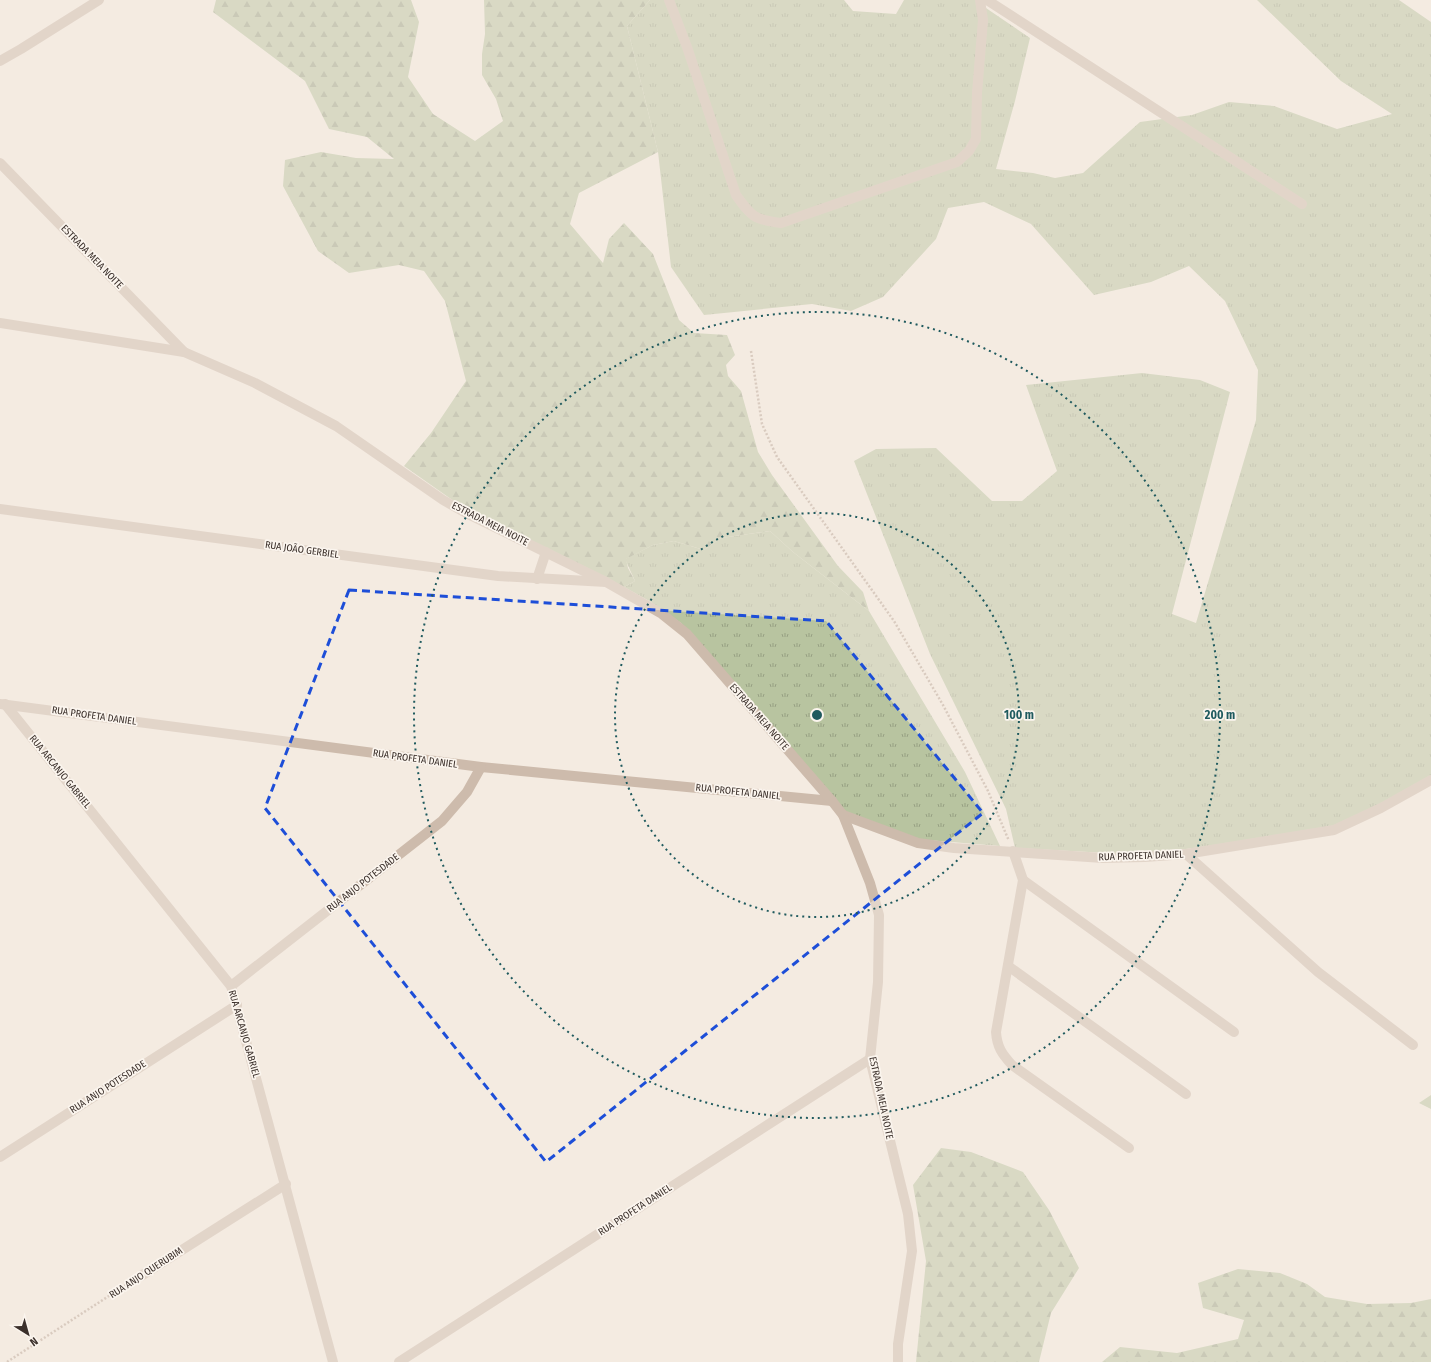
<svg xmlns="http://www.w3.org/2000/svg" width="1431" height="1362" font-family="'Fira Sans Condensed',sans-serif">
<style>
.grass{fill:url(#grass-tufts)}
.forest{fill:url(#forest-firs)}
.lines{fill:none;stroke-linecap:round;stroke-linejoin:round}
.path{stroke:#b9a596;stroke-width:2.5;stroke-dasharray:2 2;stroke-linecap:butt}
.minor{stroke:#cdbbac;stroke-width:10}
.tertiary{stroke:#cdbbac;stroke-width:10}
.marked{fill:none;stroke:#1d4ed8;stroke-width:3;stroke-dasharray:8 5;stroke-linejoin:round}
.ring{fill:none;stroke:#1f5a5e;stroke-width:2;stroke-dasharray:2 4}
.labels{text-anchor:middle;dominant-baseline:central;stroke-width:3.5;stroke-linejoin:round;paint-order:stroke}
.street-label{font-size:10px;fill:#3b302b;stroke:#fbf5ee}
.centre{fill:#1f5a5e;stroke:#fbf5ee;stroke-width:2}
.ring-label{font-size:12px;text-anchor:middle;font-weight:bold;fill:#1f5a5e;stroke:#fbf5ee;stroke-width:3.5;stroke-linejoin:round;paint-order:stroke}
</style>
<defs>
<pattern id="grass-tufts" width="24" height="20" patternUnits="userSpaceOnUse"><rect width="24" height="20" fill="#b8c4a0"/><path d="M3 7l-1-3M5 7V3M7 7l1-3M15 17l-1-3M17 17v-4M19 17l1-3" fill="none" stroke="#97a083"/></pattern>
<pattern id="forest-firs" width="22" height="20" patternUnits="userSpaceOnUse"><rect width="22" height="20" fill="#b8c4a0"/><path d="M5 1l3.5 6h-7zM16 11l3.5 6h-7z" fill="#97a083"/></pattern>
</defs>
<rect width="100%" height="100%" fill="#f4ebe1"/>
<g class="grass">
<polygon points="650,0 844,0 853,11 896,14 904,0 980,0 983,6 1030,38 1015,101 996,169 1033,173 1055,178 1083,173 1140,122 1192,115 1229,102 1274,106 1337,129 1392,114 1341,81 1257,0 1399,0 1431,22 1431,777 1337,828 1143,855 1015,848 1006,809 930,654 854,461 876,449 936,448 992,501 1022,501 1057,471 1026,385 1142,373 1200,380 1230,392 1172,614 1196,623 1256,420 1258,370 1225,301 1189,266 1151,282 1094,295 1031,224 984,202 948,208 936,239 883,297 851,311 812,304 704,315 671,267 658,152 627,26"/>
<polygon points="770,531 793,552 869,611 965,772 1000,846 915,839 844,811 681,623 651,602 624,587 635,581 625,559 653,545 674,541 704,550 721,538"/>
</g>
<g class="forest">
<polygon points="216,0 411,0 419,22 408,77 433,114 475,141 503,121 496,99 482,75 482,54 485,34 484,0 650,0 627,26 658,152 579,193 570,224 603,263 609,239 624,223 653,254 679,320 694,333 727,335 735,355 726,365 728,376 741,391 758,452 772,475 838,566 863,592 869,611 793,552 770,531 721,538 704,550 674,541 653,545 626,559 628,568 635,581 624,587 468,511 404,466 431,433 466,381 445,301 424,271 399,265 349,273 318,251 283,186 285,160 321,152 356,158 394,159 367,137 329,129 305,81 213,12"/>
<polygon points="1431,1095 1431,1109 1419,1103"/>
<polygon points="941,1148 971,1152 1023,1172 1049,1210 1079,1268 1051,1313 1039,1362 916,1362 926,1261 913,1185"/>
<polygon points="1238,1269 1280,1273 1307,1284 1325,1297 1367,1304 1411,1303 1431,1299 1431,1362 1102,1362 1120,1347 1177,1353 1238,1339 1244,1320 1203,1308 1198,1283"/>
</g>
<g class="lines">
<g class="path">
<polyline points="751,351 762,424 777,457 894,621 943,705 988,791 1009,841"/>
<polyline points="7,1362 132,1281"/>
</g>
<g class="minor">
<path d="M669,0l18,47 49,148c15,21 18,25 45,28l176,-61 12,-11 7,-12 1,-46 6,-73 -3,-20"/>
<polyline points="987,0 1302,204"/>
<polyline points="0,61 21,49 99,0"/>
<polyline points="0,509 498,576 606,582"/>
<polyline points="537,579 546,552"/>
<polyline points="0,704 481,767 832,801"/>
<polyline points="5,704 231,986 333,1362"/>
<polyline points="843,815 918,843 954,848 1103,858 1145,857 1186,854 1334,830 1381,808 1431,780"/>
<path d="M1013,851l10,29 -27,152c1,15 6,22 16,33l117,83"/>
<polyline points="1186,854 1318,972 1413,1045"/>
<polyline points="1023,880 1234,1032"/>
<polyline points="1008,966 1186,1094"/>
<polyline points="231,986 442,821 467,792 481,767"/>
<polyline points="0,1157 237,1005"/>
<polyline points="141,1276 286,1184"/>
<polyline points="399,1362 870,1059"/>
</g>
<g class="tertiary">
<polyline points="0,163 184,352"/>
<polyline points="0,323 184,352 255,383 336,426 443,500 466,513 606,582 662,614 687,634 832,801 843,815 870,883 879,915 878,982 870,1059 908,1214 912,1251 898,1344 898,1362"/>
</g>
</g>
<path d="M0 0H1431V1362H0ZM349,590l477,31 157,192 -437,349 -281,-354z" fill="#f4ebe1" fill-opacity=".55" fill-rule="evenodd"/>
<path class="marked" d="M349,590l477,31 157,192 -437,349 -281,-354z"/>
<g class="ring">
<circle cx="817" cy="715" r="202"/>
<circle cx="817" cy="715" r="403"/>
</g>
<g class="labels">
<g class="street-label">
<text transform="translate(92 257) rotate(46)">ESTRADA MEIA NOITE</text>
<text transform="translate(490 524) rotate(27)">ESTRADA MEIA NOITE</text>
<text transform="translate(302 550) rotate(8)">RUA JOÃO GERBIEL</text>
<text transform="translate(94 716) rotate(8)">RUA PROFETA DANIEL</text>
<text transform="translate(759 717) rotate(49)">ESTRADA MEIA NOITE</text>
<text transform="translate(415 759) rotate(8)">RUA PROFETA DANIEL</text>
<text transform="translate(60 772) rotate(51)">RUA ARCANJO GABRIEL</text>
<text transform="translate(738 792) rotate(6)">RUA PROFETA DANIEL</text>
<text transform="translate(1141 856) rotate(-2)">RUA PROFETA DANIEL</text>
<text transform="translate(363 883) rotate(-38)">RUA ANJO POTESDADE</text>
<text transform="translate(244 1034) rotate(74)">RUA ARCANJO GABRIEL</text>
<text transform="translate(108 1087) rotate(-33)">RUA ANJO POTESDADE</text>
<text transform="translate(881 1098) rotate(78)">ESTRADA MEIA NOITE</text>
<text transform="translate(635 1210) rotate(-33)">RUA PROFETA DANIEL</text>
<text transform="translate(146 1273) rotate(-33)">RUA ANJO QUERUBIM</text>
</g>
</g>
<circle cx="817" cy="715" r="6" class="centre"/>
<g class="ring-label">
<text x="1019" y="719">100 m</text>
<text x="1220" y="719">200 m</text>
</g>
<g transform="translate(28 1334) rotate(143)" stroke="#fbf5ee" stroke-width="3" paint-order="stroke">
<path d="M0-3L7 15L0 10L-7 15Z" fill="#3b302b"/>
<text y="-6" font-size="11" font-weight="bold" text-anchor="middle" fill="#3b302b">N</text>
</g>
</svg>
